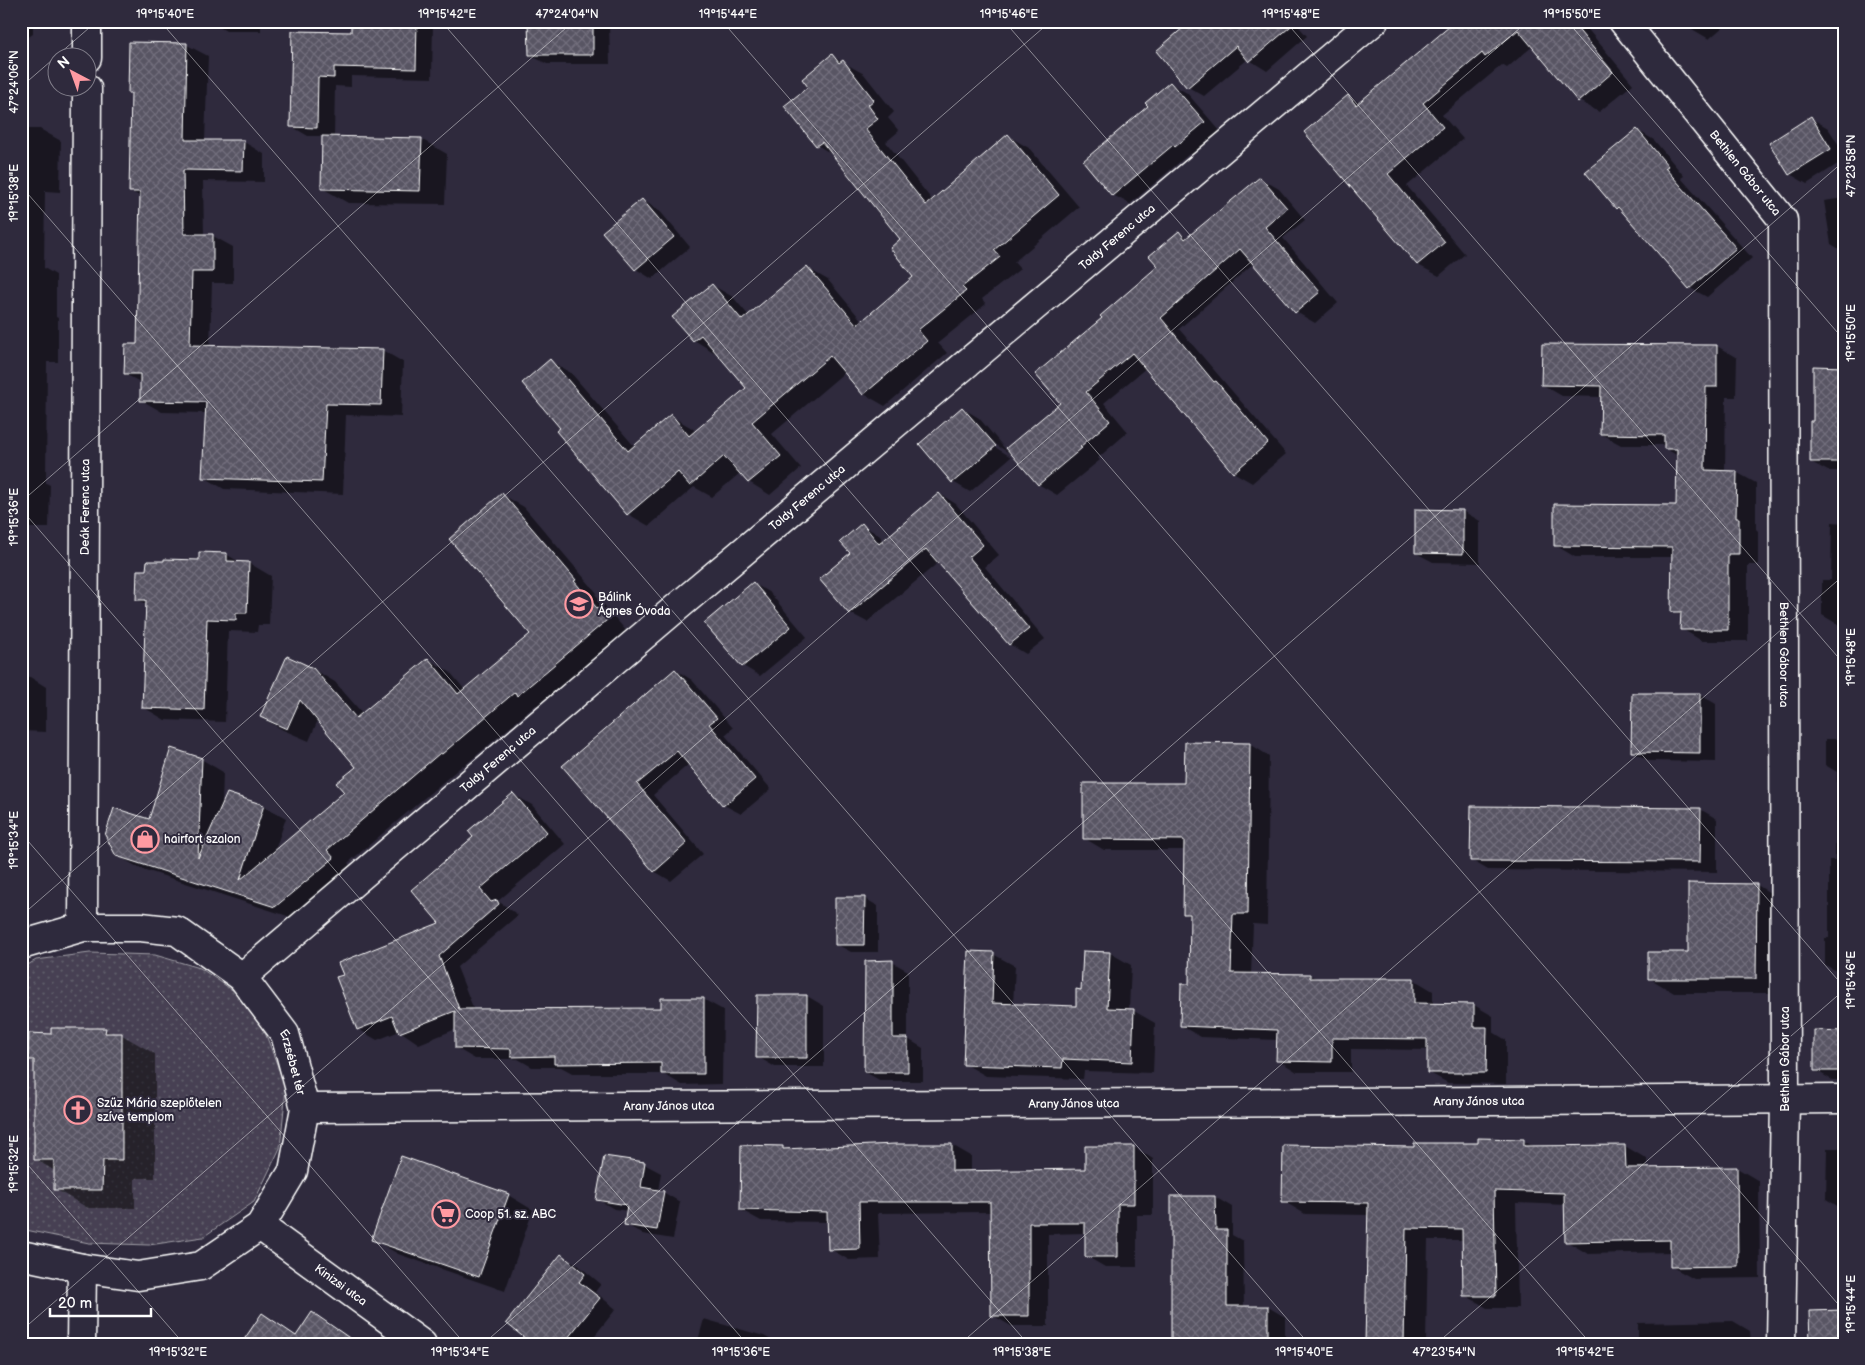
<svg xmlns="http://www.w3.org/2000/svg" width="1865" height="1365" font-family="'Balsamiq Sans',sans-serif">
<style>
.green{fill:url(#green-dots);stroke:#a2a0a8}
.shadow{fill:#0007}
.building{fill:url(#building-cross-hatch);stroke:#fff}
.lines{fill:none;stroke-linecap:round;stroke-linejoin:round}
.street-casing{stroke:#fff;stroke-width:31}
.street{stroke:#2f2a3d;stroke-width:28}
.ticks{fill:none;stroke:#fff;stroke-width:1;stroke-opacity:0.45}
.labels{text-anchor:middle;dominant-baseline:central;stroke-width:4;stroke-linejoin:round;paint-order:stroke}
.street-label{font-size:12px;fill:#fff;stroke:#2f2a3d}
.poi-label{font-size:12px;fill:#fff;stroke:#2f2a3d;text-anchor:start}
.neatline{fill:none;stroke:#fff;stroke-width:2}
.ticks-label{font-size:12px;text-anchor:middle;fill:#fff}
</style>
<defs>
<pattern id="green-dots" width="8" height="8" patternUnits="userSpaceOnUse" patternTransform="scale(1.25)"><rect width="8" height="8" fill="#464152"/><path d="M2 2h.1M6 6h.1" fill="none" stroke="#625e6c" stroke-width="1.8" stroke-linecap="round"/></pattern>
<pattern id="building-cross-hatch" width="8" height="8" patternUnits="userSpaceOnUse" patternTransform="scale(1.25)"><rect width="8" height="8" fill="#595564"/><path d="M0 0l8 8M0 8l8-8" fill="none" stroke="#726e7b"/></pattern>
</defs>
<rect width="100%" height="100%" fill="#2f2a3d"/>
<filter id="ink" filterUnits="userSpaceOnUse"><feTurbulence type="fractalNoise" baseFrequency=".02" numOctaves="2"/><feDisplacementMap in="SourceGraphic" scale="10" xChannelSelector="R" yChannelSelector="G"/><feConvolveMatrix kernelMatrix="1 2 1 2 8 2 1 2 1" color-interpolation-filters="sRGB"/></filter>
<g filter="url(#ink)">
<polygon class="green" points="90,953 155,955 200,968 244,998 266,1035 286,1088 280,1148 254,1202 203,1237 149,1245 89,1243 21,1229 21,969 36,960"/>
<g class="shadow">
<polygon points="21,21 33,21 33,34 21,42"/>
<polygon points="209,21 261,21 261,31 226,31"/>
<polygon points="352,21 431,21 433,23 432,78 351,76 351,87 335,86 334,137 421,139 447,154 445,204 348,203 322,188 324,136 308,136 291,126 294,32 352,33"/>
<polygon points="530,21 609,21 610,64 547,64 530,55"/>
<polygon points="1294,21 1307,36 1267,71 1248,59 1204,96 1188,87 1158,51"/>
<polygon points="1459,21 1581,21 1633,84 1599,112 1579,101 1533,46 1507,68 1502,65 1442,115 1463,139 1407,186 1465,254 1439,276 1418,265 1306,132 1348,96 1360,103"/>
<polygon points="1686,21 1730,21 1709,39 1692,29"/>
<polygon points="130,43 187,45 208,56 205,141 244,142 264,154 264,182 203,181 204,235 213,236 233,247 233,283 212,283 210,347 382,350 403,362 401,417 346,415 343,494 224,489 204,477 206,413 162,412 141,400 142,383 125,374 138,346 141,197 130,191 132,94 129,92"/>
<polygon points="832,56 864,74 894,112 888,118 899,131 886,142 932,200 1008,136 1029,148 1079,207 1014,262 1020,269 982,299 986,304 938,343 947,353 885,406 864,394 845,372 772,434 801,468 770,495 749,482 740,473 712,497 694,487 649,526 628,514 562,428 550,361 571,373 635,447 671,416 692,428 696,432 748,388 717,351 715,353 694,340 674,317 712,285 733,297 749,316 807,268 828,280 863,322 914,277 902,240 835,156 817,145 810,87"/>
<polygon points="1170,83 1187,93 1221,132 1193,156 1189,154 1130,204 1113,195 1150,107"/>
<polygon points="1811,118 1828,128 1844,153 1844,160 1807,184 1790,174"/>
<polygon points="21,129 40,129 61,141 60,192 45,191 44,268 56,275 56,317 58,318 58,362 47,362 46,483 50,485 49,528 21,528"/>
<polygon points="1637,130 1654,140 1684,176 1681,178 1752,258 1707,297 1690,288 1623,212 1617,208"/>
<polygon points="1260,178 1279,189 1305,220 1283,238 1338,303 1315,323 1296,312 1254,263 1179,329 1286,454 1252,483 1233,472 1146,368 1104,403 1128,432 1098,458 1100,460 1057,495 1038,484 1013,455 991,442 990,444 1011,457 970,492 953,482 962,408 979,418 1006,450 1061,403 1104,318 1159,266 1179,233 1188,238"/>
<polygon points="1844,198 1844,252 1831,244 1824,201"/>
<polygon points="642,200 659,210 690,247 652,279 636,269"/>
<polygon points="1717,346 1737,358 1736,397 1726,397 1725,472 1736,472 1756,483 1756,529 1758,531 1758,565 1748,565 1748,641 1702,641 1682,629 1682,616 1673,611 1673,557 1575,557 1555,545 1678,506 1678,456 1666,449 1666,445 1621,445 1601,434 1602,397 1562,396 1543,385"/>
<polygon points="1844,368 1844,471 1828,471 1811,462 1814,422"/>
<polygon points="940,494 956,504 999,555 985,567 1045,639 1026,654 1009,644 939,562 867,622 850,613 851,553 862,525 879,535 884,541"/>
<polygon points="503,495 524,507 597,593 595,594 628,633 540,707 536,705 464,766 463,765 348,863 355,871 297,919 139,868 117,855 149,821 201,759 223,772 222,806 264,806 286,818 274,853 346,792 357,767 318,720 309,741 283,730 261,717 313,669 335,682 363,714 428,659 450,672 465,690 531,634"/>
<polygon points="1416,511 1463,511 1480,521 1480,563 1433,562 1416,553"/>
<polygon points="1832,522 1844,523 1844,625 1839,625 1822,615 1822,580 1831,580"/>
<polygon points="226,554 241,563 249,563 271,576 269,625 258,625 257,632 228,631 225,722 165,720 143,707 147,605 137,599 148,571 200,561"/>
<polygon points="753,583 770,593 807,637 760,676 743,666 706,623"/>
<polygon points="676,670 692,680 733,728 725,735 771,789 741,814 724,805 689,764 653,795 703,854 671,881 654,871 564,766"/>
<polygon points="21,677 30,677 46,687 46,732 21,731"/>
<polygon points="1699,694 1716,704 1716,762 1649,761 1632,751"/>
<polygon points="1825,739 1844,739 1844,975 1825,965 1825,938 1829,938 1829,860 1835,860 1837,772 1825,765"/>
<polygon points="1250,744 1269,756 1267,925 1253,924 1251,975 1310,975 1318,979 1413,979 1433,991 1433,1005 1474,1005 1493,1016 1493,1032 1506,1040 1506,1084 1448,1083 1428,1072 1428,1050 1351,1049 1351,1072 1297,1072 1278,1060 1278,1040 1201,1037 1181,1026 1190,986 1191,917 1184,913 1185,850 1104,850 1084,838 1186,784"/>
<polygon points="513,794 532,805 565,844 498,901 518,915 457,967 474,1010 662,1010 703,999 723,1010 722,1084 682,1085 663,1074 574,1074 561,1067 532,1067 518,1059 475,1059 456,1048 456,1029 419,1044 400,1031 377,1040 358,1029 344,975 441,923 475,837"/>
<polygon points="1700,809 1717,819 1717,872 1488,870 1471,860"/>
<polygon points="21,838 30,855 21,859"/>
<polygon points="1690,885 1757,885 1782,900 1781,993 1674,993 1649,978 1689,954"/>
<polygon points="864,898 878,906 878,952 851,952 836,944"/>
<polygon points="1110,953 1131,965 1129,1010 1134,1011 1155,1023 1153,1073 1084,1071 1083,1079 986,1076 965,1064 993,954 1015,966 1013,1005 1077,1007 1083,992"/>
<polygon points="892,962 908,971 908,1039 923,1048 923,1081 881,1081 865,1072"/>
<polygon points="807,996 824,1006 824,1067 775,1067 758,1057"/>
<polygon points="105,1030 114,1034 122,1035 155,1054 155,1178 135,1178 135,1208 88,1208 55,1189 55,1171 35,1159 35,1062 30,1059"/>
<polygon points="1844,1032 1844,1080 1832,1080 1815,1070"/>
<polygon points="1524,1141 1536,1148 1625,1146 1647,1159 1647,1169 1737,1168 1759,1181 1760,1278 1694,1279 1672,1267 1672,1252 1588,1254 1566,1241 1566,1205 1516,1203 1518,1308 1487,1308 1465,1295 1463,1240 1428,1240 1426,1344 1366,1344 1369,1215 1305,1214 1283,1201 1416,1148"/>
<polygon points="952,1145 971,1156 971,1172 1086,1170 1134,1147 1153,1159 1153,1215 1137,1215 1137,1267 1105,1267 1086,1256 1086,1233 1048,1234 1048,1326 1011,1326 992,1315 992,1212 878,1213 880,1259 849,1260 830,1249 829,1222 761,1221 741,1210 783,1147 787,1150"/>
<polygon points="1827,1148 1844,1148 1844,1210 1826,1199"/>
<polygon points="644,1164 661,1173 658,1191 663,1192 680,1202 673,1239 642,1234 626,1224 628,1211 614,1209 597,1199"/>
<polygon points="508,1195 533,1210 505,1291 398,1254 373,1239"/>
<polygon points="1215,1197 1232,1207 1232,1235 1243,1241 1244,1307 1268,1307 1285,1317 1285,1344 1173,1344"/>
<polygon points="561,1255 578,1265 601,1284 595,1292 616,1309 588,1344 534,1344"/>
<polygon points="312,1314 360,1344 243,1344 262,1315 298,1337"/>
<polygon points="704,1319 764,1336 778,1344 697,1344"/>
<polygon points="1733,1321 1750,1331 1751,1344 1638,1344 1638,1323"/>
</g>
<g class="building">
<polygon points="351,21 417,21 416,69 334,67 334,78 318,77 317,128 290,127 292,31 351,32"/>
<polygon points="528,21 593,21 593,55 529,55"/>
<polygon points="1191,21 1297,21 1249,62 1236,46 1187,88 1156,51"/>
<polygon points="1456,21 1571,21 1613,72 1578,102 1518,30 1485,57 1482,53 1423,103 1443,127 1388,174 1445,242 1417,265 1304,132 1348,95 1356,105"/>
<polygon points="129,42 187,43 185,140 244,140 243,171 183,170 184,234 213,234 213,272 192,272 190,345 383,349 381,405 326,404 322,482 202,478 206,402 140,401 140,374 124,374 125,344 137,344 140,192 129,192 131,93 128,93"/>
<polygon points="832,54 839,63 843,60 874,100 868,105 878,119 865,129 926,205 1008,134 1059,195 994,250 1000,257 962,287 966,291 918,330 927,341 863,395 830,356 752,422 781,456 748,483 724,456 690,486 678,472 627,515 556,431 560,428 522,383 550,359 628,451 671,414 689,436 746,388 701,335 693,341 672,317 712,284 742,320 807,266 857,325 913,277 890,248 900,239 822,142 816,146 784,106 808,87 802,79"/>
<polygon points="1170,82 1205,122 1175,147 1173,145 1112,196 1083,161 1148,106 1145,103"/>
<polygon points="1811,116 1831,149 1789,175 1769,143"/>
<polygon points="1637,129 1668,166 1665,168 1736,248 1689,289 1618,207 1616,209 1585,172"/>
<polygon points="322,136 422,138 420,191 321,189"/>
<polygon points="1260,177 1287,208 1265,227 1320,292 1295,313 1240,249 1161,318 1214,382 1216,381 1268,443 1233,473 1132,353 1086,392 1110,421 1080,447 1082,448 1038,485 1006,448 1060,403 1035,374 1102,318 1100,316 1158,266 1149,256 1179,231 1185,239"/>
<polygon points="642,199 674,237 635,270 602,232"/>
<polygon points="1542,344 1717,345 1717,387 1706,387 1705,470 1737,471 1736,518 1739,518 1739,554 1728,554 1728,630 1680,630 1681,612 1671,612 1672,547 1554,546 1554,504 1676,505 1677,449 1664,449 1664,435 1600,434 1601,386 1541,385"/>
<polygon points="1813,366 1844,367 1844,462 1810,462 1810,421 1813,421"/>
<polygon points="962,407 996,446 952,483 919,444"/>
<polygon points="502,493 576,580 574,581 607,620 517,696 515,692 442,754 440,753 327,850 334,858 275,907 116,856 105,835 114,808 149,819 171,748 202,758 198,858 227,793 264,805 240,880 344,792 336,783 356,767 300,700 287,729 260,717 287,656 313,668 356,718 428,658 458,694 530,634 449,539"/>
<polygon points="939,493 983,545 969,557 1029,629 1009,645 926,549 849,614 819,579 850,553 840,542 862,523 879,544"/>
<polygon points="1415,509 1463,510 1463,554 1415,553"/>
<polygon points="199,552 227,553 227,561 249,562 247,613 236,613 236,620 207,619 204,710 142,708 146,600 136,600 137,570 146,570 147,561 164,561 164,559 199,560"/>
<polygon points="753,582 791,627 742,667 704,623"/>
<polygon points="675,669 717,718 709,724 755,779 723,806 677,751 637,784 687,843 654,872 562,766"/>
<polygon points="1632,693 1700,693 1700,753 1631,752"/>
<polygon points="1185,742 1250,743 1248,914 1233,914 1231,973 1310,974 1310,978 1414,978 1414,1003 1474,1004 1474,1027 1487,1027 1486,1073 1427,1073 1427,1039 1332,1038 1332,1062 1276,1061 1277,1030 1180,1026 1181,984 1189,984 1190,914 1183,914 1184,840 1083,839 1083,783 1184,783"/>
<polygon points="513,793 547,832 480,889 491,902 497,900 499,904 439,956 459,1009 661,1008 661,998 704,998 704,1074 661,1074 661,1063 554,1064 554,1056 511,1057 511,1049 455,1048 455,1011 399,1033 392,1016 357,1030 336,977 343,975 338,963 439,923 411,890 473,837 468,831"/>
<polygon points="1471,806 1701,808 1700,862 1470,861"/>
<polygon points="1688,883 1757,884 1756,979 1648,979 1648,952 1688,952"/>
<polygon points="835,897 865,897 864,945 835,945"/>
<polygon points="968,951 994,952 992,1003 1076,1006 1076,989 1081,990 1083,951 1110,952 1107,1008 1134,1009 1132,1062 1063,1059 1062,1068 963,1065"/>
<polygon points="893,960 893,1038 908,1038 908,1072 864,1072 865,961"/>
<polygon points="757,995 807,995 807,1058 756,1058"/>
<polygon points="51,1028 106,1028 105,1033 122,1033 122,1160 103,1160 102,1190 54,1190 54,1160 34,1160 34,1060 28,1060 29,1033 51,1034"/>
<polygon points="1814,1030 1844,1031 1844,1071 1814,1071"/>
<polygon points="1478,1138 1524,1139 1524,1146 1625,1145 1626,1168 1737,1167 1738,1266 1670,1267 1670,1240 1565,1242 1564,1193 1494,1191 1496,1296 1463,1296 1462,1229 1406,1228 1404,1344 1365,1344 1368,1203 1282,1202 1283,1145 1414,1147 1414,1143 1478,1143"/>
<polygon points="895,1144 952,1144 952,1171 1085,1169 1085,1146 1134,1146 1134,1204 1118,1204 1118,1257 1085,1257 1085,1223 1029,1223 1029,1316 991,1316 990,1202 859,1202 860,1249 828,1250 827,1212 740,1210 741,1145 783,1146 783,1149"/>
<polygon points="401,1156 509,1194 479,1277 371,1240"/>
<polygon points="604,1156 645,1162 641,1187 664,1191 657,1230 624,1225 627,1205 596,1200"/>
<polygon points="1171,1196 1215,1196 1216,1230 1227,1230 1227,1306 1268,1306 1268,1344 1171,1344"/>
<polygon points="561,1254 585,1274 579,1282 600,1298 563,1344 532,1344 506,1323"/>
<polygon points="1844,1310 1844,1344 1810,1344 1809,1311"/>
<polygon points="312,1312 358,1344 241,1344 262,1313 296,1336"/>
</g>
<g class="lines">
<g class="street-casing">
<g id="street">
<path id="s1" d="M1623,21l160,199 2,879 -4,245"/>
<polyline points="87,58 87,21"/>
<path id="s2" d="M83,927l4,-839"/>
<path id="s3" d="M21,945l62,-18h58l36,4 65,46 43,57 20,74 -12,63 -33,55 -59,40 -63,10 -56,-8 -61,-13"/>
<path id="s4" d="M242,977l434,-369 698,-587"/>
<path id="s5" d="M305,1108l1539,-9"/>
<path id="s6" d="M260,1226l162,118"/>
<polyline points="81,1344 82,1268"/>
</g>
</g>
<use href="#street" class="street"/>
</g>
</g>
<path class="ticks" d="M160,21l1149,1323M441,21l1150,1323M722,21l1122,1290M1004,21l840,966M1285,21l559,643M1567,21l277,319M21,87l76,-66M21,186l1007,1158M21,502l553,-481M21,509l726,835M21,833l444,511M21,916l1030,-895M21,1157l163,187M21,1331l1507,-1310M483,1344l1361,-1183M960,1344l884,-769M1436,1344l408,-354"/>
<defs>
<g id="school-ring" transform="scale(1.4375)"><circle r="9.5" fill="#2f2a3d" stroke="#ff9aa2" stroke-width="1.5"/><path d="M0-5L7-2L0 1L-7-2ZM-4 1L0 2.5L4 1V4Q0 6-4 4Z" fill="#ff9aa2"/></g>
<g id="shop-ring" transform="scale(1.4375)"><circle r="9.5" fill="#2f2a3d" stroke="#ff9aa2" stroke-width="1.5"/><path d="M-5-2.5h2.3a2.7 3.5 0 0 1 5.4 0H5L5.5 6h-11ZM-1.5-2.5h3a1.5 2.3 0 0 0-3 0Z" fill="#ff9aa2"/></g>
<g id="church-ring" transform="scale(1.4375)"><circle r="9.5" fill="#2f2a3d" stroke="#ff9aa2" stroke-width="1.5"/><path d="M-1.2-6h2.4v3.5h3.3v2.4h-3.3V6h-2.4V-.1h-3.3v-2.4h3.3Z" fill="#ff9aa2"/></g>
<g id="supermarket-ring" transform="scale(1.4375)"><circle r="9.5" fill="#2f2a3d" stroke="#ff9aa2" stroke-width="1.5"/><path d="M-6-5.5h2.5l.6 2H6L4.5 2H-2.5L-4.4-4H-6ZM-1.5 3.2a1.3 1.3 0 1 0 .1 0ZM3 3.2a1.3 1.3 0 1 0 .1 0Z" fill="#ff9aa2"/></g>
</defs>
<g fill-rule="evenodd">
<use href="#school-ring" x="579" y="604"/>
<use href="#shop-ring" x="145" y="839"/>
<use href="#church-ring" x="78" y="1110"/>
<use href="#supermarket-ring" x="446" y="1214"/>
</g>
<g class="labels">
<g class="street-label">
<text stroke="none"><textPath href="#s1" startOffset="195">Bethlen Gábor utca</textPath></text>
<text stroke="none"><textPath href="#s4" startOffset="1146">Toldy Ferenc utca</textPath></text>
<text stroke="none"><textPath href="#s4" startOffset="741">Toldy Ferenc utca</textPath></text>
<text stroke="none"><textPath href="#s2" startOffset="420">Deák Ferenc utca</textPath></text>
<text stroke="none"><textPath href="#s1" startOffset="690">Bethlen Gábor utca</textPath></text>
<text stroke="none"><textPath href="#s4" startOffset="336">Toldy Ferenc utca</textPath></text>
<text transform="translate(1785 1059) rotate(-90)">Bethlen Gábor utca</text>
<text stroke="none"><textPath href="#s3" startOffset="339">Erzsébet tér</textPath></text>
<text stroke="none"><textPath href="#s5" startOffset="1174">Arany János utca</textPath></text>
<text stroke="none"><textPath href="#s5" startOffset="769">Arany János utca</textPath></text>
<text stroke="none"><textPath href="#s5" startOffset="364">Arany János utca</textPath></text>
<text stroke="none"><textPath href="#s6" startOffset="100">Kinizsi utca</textPath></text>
</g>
<g class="poi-label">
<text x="598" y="597">Bálink<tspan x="598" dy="14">Ágnes Óvoda</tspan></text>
<text x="164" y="839">hairfort szalon</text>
<text x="97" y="1103">Szűz Mária szeplőtelen<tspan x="97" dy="14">szíve templom</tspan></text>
<text x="465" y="1214">Coop 51. sz. ABC</text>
</g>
</g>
<rect width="1865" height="1365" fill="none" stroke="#2f2a3d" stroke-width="55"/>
<g transform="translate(72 72) rotate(319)"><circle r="24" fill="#2f2a3d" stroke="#827f8b"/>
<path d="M0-4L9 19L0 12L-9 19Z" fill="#ff9aa2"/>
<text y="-8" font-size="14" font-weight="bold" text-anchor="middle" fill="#ffffff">N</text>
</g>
<path d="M50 1308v8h101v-8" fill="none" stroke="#ffffff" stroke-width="2.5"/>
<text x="58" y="1308" font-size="15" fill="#ffffff" stroke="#2f2a3d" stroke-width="4" paint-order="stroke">20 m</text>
<rect x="28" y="28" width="1810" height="1310" class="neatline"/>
<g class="ticks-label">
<text x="165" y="18">19°15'40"E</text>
<text x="447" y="18">19°15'42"E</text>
<text x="567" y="18">47°24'04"N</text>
<text x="728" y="18">19°15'44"E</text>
<text x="1009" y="18">19°15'46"E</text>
<text x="1291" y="18">19°15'48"E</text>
<text x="1572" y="18">19°15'50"E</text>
<text transform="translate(14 82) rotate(-90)" y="4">47°24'06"N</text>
<text transform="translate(1851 166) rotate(-90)" y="4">47°23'58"N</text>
<text transform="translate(14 193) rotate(-90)" y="4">19°15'38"E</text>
<text transform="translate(1851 333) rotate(-90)" y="4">19°15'50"E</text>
<text transform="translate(14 517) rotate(-90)" y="4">19°15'36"E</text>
<text transform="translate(1851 657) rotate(-90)" y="4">19°15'48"E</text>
<text transform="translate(14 840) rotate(-90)" y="4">19°15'34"E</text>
<text transform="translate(1851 980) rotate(-90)" y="4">19°15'46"E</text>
<text transform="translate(14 1164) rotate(-90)" y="4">19°15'32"E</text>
<text transform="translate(1851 1304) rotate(-90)" y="4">19°15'44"E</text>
<text x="178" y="1356">19°15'32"E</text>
<text x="460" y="1356">19°15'34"E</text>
<text x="741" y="1356">19°15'36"E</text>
<text x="1022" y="1356">19°15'38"E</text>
<text x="1304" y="1356">19°15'40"E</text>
<text x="1444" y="1356">47°23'54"N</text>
<text x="1585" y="1356">19°15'42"E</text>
</g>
</svg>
